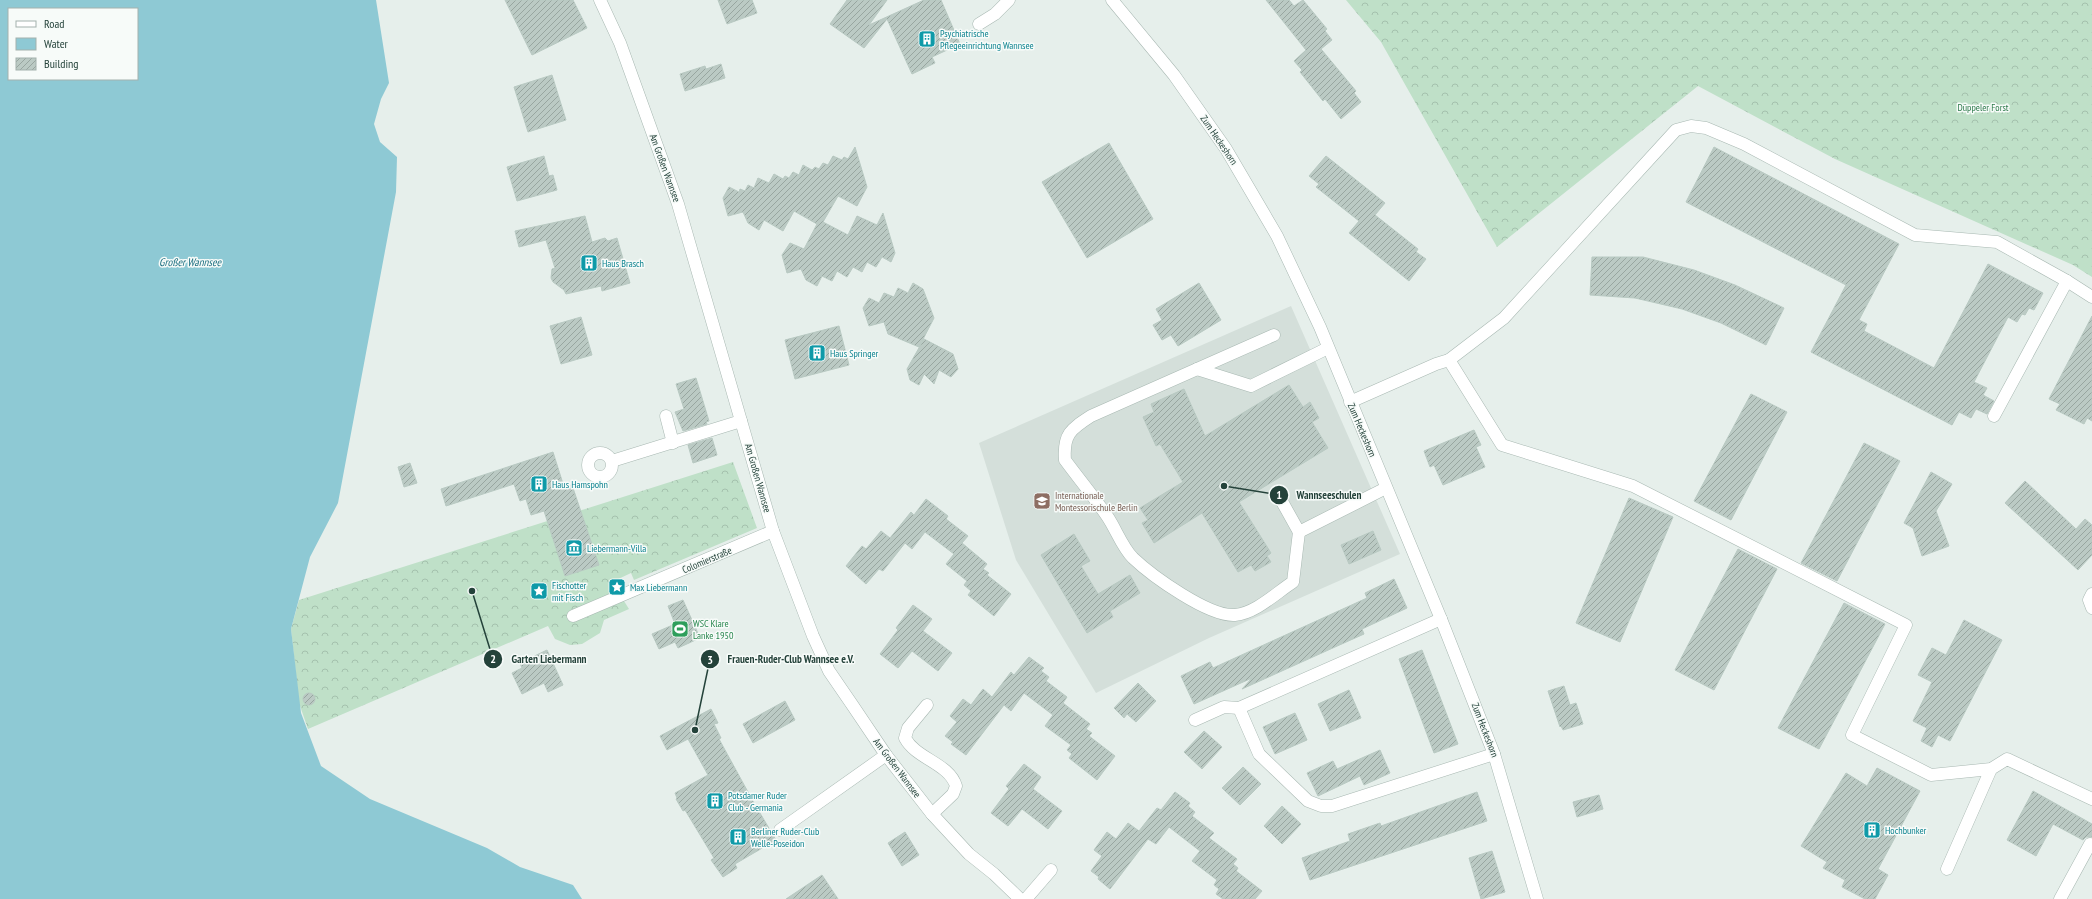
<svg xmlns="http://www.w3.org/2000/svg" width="2092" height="899" font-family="'PT Sans Narrow',sans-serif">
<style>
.built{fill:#d4dfda}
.forest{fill:url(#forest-crowns)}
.water{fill:#8ec9d4;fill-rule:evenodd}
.building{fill:url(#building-hatch);stroke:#b8c9c2}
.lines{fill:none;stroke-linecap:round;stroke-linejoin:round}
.minor-casing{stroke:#a8b8b2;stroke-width:13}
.minor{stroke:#fff;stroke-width:12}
.labels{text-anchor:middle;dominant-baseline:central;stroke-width:3;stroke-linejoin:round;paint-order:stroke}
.culture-label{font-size:10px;fill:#0d838f;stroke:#f7fbf9;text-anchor:start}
.park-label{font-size:10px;fill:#2d7a4b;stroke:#f7fbf9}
.street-label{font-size:10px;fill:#24423a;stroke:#f7fbf9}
.education-label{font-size:10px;fill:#785e54;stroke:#f7fbf9;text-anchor:start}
.leisure-label{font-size:10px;fill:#27864d;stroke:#f7fbf9;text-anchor:start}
.water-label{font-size:11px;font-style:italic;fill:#1c6f80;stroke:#f7fbf9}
.leader{fill:none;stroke:#24423a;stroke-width:1.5}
.callout-dot{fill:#24423a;stroke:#f7fbf9;stroke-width:1.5}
.mark-label{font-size:12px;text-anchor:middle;font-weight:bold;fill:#fff}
.callout-label{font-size:11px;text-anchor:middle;font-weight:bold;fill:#24423a;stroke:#f7fbf9;stroke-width:3;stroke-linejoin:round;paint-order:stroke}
</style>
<defs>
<pattern id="forest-crowns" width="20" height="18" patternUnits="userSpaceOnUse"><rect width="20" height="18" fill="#bfe0c8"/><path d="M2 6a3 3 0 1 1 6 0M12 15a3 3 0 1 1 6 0" fill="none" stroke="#a4c1ad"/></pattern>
<pattern id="building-hatch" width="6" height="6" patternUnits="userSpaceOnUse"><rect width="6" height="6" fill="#bbcac4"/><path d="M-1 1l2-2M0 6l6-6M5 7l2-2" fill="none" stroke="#98a6a0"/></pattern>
</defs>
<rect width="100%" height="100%" fill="#e6efeb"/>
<polygon class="built" points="1291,306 1400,554 1209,638 1096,693 1016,560 979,443"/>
<g class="forest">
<polygon points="1346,0 2092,0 2092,277 2073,265 1835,159 1698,86 1497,247 1381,42"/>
<polygon points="733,462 757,528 634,580 631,573 612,582 629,609 604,620 600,633 582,644 570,645 555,639 548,626 308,729 299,703 291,629 299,600"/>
</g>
<path class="water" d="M0,0h376l13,83 -8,16 -7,25 6,18 17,15 -1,35 -58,311 -28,54 -19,72 10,84 20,53 49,33 117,49 33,19 53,18 9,14h-582zM9,9h128v70h-128z"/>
<g class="building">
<polygon points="505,0 573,0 587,28 532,55"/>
<polygon points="718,0 752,0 757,13 727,24"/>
<polygon points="847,0 887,0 869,25 924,0 941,0 960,44 932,57 935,63 912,74 887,19 864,48 830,24"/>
<polygon points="1266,0 1289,0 1294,6 1303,0 1327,29 1325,31 1332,40 1321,49 1356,91 1354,93 1361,102 1341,119 1325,99 1323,101 1300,72 1302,70 1294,61 1306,50"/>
<polygon points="721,64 725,78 685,91 680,74 705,66 706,69"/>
<polygon points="552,75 566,120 528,132 514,87"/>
<polygon points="1109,143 1153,219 1087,258 1042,182"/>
<polygon points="855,147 867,187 857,206 838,196 823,222 848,235 857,216 877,225 883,213 895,253 891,262 882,257 876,267 867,262 862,272 853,267 847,277 837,271 832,281 822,276 817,286 806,280 801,269 787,273 782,255 790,243 804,249 817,224 794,211 783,231 764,220 759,230 748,223 743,212 728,216 723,198 729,187 739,192 740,189 745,191 748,185 754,188 758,178 769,183 774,174 783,179 785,176 789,178 793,172 799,175 803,165 812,170 815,167 819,169 823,163 828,165 833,156 842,160 844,157 848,159"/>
<polygon points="1714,147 1899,244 1859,320 1867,324 1864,331 1934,368 1988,264 2043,293 2034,310 2029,308 2025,315 2022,314 2017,322 2008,317 1974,382 1987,388 1983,395 1994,401 1987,414 1976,409 1971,418 1959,412 1952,425 1811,352 1846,285 1686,202"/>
<polygon points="544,156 549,176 553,175 557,190 517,201 507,167"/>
<polygon points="1326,156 1385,203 1375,215 1418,249 1416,252 1426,259 1409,281 1349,233 1359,221 1316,187 1319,184 1309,176"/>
<polygon points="585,216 592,242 605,238 608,241 617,238 630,283 602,291 601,286 566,294 564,290 553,282 551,278 552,269 555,268 546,240 519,247 515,231"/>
<polygon points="1592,257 1643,257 1694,270 1735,285 1784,308 1766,345 1721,323 1682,309 1635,298 1590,295"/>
<polygon points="913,283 923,289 934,318 919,347 888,334 884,322 869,326 863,308 869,298 879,303 884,293 894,297 898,288 908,293"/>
<polygon points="1199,283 1221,320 1178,346 1171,335 1162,340 1153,325 1162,320 1156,309"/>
<polygon points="2092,316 2092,421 2087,418 2084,424 2056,410 2060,404 2049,399"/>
<polygon points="581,317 592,355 561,364 550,326"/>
<polygon points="839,326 849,365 795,379 785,340"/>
<polygon points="924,339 953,354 958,369 951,377 939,370 934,384 924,374 919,385 910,380 907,369"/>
<polygon points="696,378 709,421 706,422 707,424 683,431 675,412 684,409 676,384"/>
<polygon points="1289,385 1303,407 1310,402 1319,418 1312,422 1328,448 1239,502 1271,553 1267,556 1271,562 1255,571 1251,565 1238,572 1202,513 1154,543 1142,523 1148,520 1140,508 1183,482 1160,444 1156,446 1143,417 1154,412 1151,404 1184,389 1205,436"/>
<polygon points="1751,394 1787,412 1731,520 1694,501"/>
<polygon points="1474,430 1481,445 1476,447 1485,467 1443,485 1434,465 1430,467 1424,451"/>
<polygon points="712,438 717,455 693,463 688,445"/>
<polygon points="1864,443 1900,461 1837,581 1801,563"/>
<polygon points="553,452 564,487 572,485 599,565 565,576 544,511 531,515 526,499 520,501 514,484 446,506 441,489"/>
<polygon points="410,463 417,483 404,487 398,467"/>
<polygon points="1931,472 1952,484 1936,511 1949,546 1922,556 1913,528 1904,523"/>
<polygon points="2025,481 2076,529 2085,519 2092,525 2092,555 2078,570 2005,503"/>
<polygon points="1629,498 1673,517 1620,642 1576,623"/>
<polygon points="926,499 948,516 946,519 968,536 962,543 987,564 983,569 989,573 987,575 1011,594 994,616 968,595 971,591 964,585 967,581 946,564 954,554 925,532 912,549 905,543 883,571 879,569 866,584 846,566 862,546 866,549 881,531 890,538 911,512 914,515"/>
<polygon points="1373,531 1381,550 1349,564 1341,545"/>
<polygon points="1074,534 1090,561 1081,566 1098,594 1130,575 1140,593 1110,611 1113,617 1087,633 1041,555"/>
<polygon points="1738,549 1777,569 1714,690 1675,670"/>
<polygon points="1394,579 1407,608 1362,629 1364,634 1335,647 1242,689 1252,678 1194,704 1181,676 1210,662 1213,668 1367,598 1365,593"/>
<polygon points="683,600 700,638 678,648 675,642 659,649 652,634 675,624 668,606"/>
<polygon points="1844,603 1885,624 1819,749 1778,728"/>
<polygon points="913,605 932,619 923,631 952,653 938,671 912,651 898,668 880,654 898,630 896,628"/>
<polygon points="1964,620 2002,640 1950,741 1938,735 1932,747 1921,741 1927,728 1913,721 1932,682 1918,675 1932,648 1946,655"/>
<polygon points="547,650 563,685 548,692 544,683 522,694 512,673 522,668 520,663"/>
<polygon points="1422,650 1458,744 1434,753 1399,659"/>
<polygon points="1029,657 1044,668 1041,671 1049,677 1046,681 1067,697 1063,703 1090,724 1086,729 1092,733 1089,736 1115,756 1097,780 1069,758 1072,754 1067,750 1071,745 1045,726 1053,715 1024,693 1011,711 1004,705 966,755 951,744 953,742 945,736 957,722 950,716 963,699 971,705 983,689 992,697 1011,672 1014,675"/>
<polygon points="1138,683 1156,701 1136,722 1127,714 1124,718 1114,708"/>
<polygon points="1564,686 1570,705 1576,703 1583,724 1563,730 1561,726 1560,727 1548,691"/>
<polygon points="1349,690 1361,718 1330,731 1318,704"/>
<circle cx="309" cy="699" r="6"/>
<polygon points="785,701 795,720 753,743 743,724"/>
<polygon points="711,709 718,723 714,724 721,738 719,739 754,803 776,840 735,864 737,868 723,877 711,860 714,858 685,810 683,811 676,799 677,798 675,793 708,775 688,739 667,750 660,736"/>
<polygon points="1295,713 1307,740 1275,754 1263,727"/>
<polygon points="1204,731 1222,747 1202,769 1184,752"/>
<polygon points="1380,750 1390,773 1364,785 1360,776 1318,796 1307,773 1333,761 1337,769"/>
<polygon points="1024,764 1041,777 1033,789 1062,811 1048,829 1022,809 1008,826 991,813 1009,789 1006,786"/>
<polygon points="1243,767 1261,784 1240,805 1222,788"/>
<polygon points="1877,768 1920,791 1878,869 1888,875 1875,899 1865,899 1842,887 1845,880 1823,868 1827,862 1801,846 1846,773 1867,786"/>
<polygon points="2033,791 2092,824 2092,837 2086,837 2083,840 2053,824 2036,856 2007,840"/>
<polygon points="1175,792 1190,803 1188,806 1195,812 1192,816 1214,833 1209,838 1237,859 1233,864 1238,868 1236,871 1262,891 1255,899 1223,899 1216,894 1219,889 1214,885 1217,880 1192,861 1200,851 1169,827 1156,844 1148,839 1110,889 1098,879 1099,877 1091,871 1102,856 1094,850 1107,832 1116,839 1128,823 1139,831 1157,808 1161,810"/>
<polygon points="1477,792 1487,821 1310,880 1302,858 1350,841 1348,834 1380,823 1381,826"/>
<polygon points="1599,795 1603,809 1577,817 1573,802"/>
<polygon points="1282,806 1301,824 1282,844 1264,826"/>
<polygon points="905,832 919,855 902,866 888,843"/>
<polygon points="1492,851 1505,892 1481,899 1469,858"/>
<polygon points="822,875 838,899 786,899"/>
</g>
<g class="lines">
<g class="minor-casing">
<g id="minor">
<polyline points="600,0 620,43 678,204 773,531 813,636 829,671 853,706 886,755 932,814 969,854 994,874 1020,899"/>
<polyline points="1112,0 1174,75 1226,149 1277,236 1320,327 1441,619 1494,754 1537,899"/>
<polyline points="979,24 995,14 1009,0"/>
<polyline points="2067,281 2092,297"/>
<path d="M1274,335l-183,81c-20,13 -28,18 -26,44 14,19 29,37 42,56 9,13 15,31 26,42 19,18 76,59 102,57 21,-2 41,-22 58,-33l6,-50"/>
<polyline points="1197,369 1251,386 1328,348"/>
<polyline points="1350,402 1436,364 1449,360"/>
<polyline points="666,416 673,443"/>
<polyline points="1994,416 2067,281 1997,242 1915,235 1744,144 1706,128 1691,126 1676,130 1504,318 1449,360 1502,445 1633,486 1906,625 1852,735 1931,775 1991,769 2007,759 2092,799"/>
<circle cx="600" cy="465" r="12"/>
<polyline points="612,461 741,421"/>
<polyline points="1280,498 1299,532 1386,488"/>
<polyline points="2092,594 2089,600 2092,608"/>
<polyline points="573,616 773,531"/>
<path d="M927,705l-19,23 -3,10c11,21 44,25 51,48l-3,8 -21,20"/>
<polyline points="1239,708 1259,754 1308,801 1321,806 1332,806 1494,754"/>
<polyline points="1195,720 1224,707 1239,708 1441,619"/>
<polyline points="780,830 886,755"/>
<polyline points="1947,869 1991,769"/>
<polyline points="1026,899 1051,870"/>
<polyline points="2060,899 2090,844"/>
</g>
</g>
<use href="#minor" class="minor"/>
</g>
<defs>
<g id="building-square" transform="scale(0.9)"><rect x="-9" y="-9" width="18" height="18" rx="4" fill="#0f9aa8" stroke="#f7fbf9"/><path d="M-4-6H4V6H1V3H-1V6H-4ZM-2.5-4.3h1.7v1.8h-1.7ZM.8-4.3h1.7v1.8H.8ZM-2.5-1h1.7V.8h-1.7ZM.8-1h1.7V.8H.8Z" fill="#fff"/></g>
<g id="school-square" transform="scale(0.9)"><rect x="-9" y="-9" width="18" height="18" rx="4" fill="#8d6e63" stroke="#f7fbf9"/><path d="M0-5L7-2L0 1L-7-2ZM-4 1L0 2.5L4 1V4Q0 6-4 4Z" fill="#fff"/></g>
<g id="museum-square" transform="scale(0.9)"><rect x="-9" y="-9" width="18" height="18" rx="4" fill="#0f9aa8" stroke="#f7fbf9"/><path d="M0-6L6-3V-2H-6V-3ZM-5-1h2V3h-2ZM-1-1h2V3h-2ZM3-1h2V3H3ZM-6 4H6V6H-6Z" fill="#fff"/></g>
<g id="sight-square" transform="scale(0.9)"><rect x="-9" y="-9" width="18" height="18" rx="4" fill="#0f9aa8" stroke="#f7fbf9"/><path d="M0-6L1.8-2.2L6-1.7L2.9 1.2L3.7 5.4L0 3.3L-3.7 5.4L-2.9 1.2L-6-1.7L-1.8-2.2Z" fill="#fff"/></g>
<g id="stadium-square" transform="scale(0.9)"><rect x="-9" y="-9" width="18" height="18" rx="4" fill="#2e9e5b" stroke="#f7fbf9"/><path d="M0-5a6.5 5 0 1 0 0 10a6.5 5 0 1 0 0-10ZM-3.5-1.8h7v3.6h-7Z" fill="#fff"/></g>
</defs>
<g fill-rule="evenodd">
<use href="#building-square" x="927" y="39"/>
<use href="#building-square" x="589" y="263"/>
<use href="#building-square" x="817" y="353"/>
<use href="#building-square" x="539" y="484"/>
<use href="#school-square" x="1042" y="501"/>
<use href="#museum-square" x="574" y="548"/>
<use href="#sight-square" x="617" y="587"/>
<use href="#sight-square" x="539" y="591"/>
<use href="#stadium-square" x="680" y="629"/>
<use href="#building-square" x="715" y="801"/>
<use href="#building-square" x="1872" y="830"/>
<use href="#building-square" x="738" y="837"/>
</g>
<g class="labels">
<g class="culture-label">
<text x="940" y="33">Psychiatrische<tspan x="940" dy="12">Pflegeeinrichtung Wannsee</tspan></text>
<text x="602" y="263">Haus Brasch</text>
<text x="830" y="353">Haus Springer</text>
<text x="552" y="484">Haus Hamspohn</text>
<text x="587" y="548">Liebermann-Villa</text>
<text x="552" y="585">Fischotter<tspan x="552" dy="12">mit Fisch</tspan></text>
<text x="630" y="587">Max Liebermann</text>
<text x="728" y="795">Potsdamer Ruder<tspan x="728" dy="12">Club - Germania</tspan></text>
<text x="1885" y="830">Hochbunker</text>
<text x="751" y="831">Berliner Ruder-Club<tspan x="751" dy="12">Welle-Poseidon</tspan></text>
</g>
<g class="park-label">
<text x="1983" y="107">Düppeler Forst</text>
</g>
<g class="street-label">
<text transform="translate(1219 140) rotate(56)">Zum Heckeshorn</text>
<text transform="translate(665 168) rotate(70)">Am Großen Wannsee</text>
<text transform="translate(1362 430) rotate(67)">Zum Heckeshorn</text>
<text transform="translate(758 478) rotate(74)">Am Großen Wannsee</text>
<text transform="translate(707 560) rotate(-23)">Colomierstraße</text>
<text transform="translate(1485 730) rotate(69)">Zum Heckeshorn</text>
<text transform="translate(897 768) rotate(53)">Am Großen Wannsee</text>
</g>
<g class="education-label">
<text x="1055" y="495">Internationale<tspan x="1055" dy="12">Montessorischule Berlin</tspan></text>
</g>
<g class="leisure-label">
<text x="693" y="623">WSC Klare<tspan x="693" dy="12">Lanke 1950</tspan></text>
</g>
<g class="water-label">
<text x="190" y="262">Großer Wannsee</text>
</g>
</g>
<path class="leader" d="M1224 486L1279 495M472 591L493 659M695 730L710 659"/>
<g class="callout-dot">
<circle cx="1224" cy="486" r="4"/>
<circle cx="472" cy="591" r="4"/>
<circle cx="695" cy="730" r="4"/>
<circle cx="1279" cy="495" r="10"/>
<circle cx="493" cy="659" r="10"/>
<circle cx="710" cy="659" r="10"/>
</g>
<g class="mark-label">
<text x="1279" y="499">1</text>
<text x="493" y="663">2</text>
<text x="710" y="664">3</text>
</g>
<g class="callout-label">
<text x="1329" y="499">Wannseeschulen</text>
<text x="549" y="663">Garten Liebermann</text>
<text x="791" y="663">Frauen-Ruder-Club Wannsee e.V.</text>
</g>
<rect x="8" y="8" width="130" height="72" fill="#f7fbf9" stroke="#a3b1ad"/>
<rect x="16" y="21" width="20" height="6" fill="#ffffff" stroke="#a3b1ad"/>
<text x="44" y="28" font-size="12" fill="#24423a">Road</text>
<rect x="16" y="38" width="20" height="12" fill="#8ec9d4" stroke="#a3b1ad"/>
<text x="44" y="48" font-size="12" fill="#24423a">Water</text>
<rect x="16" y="58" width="20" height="12" fill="url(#building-hatch)" stroke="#a3b1ad"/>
<text x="44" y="68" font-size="12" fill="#24423a">Building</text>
</svg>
